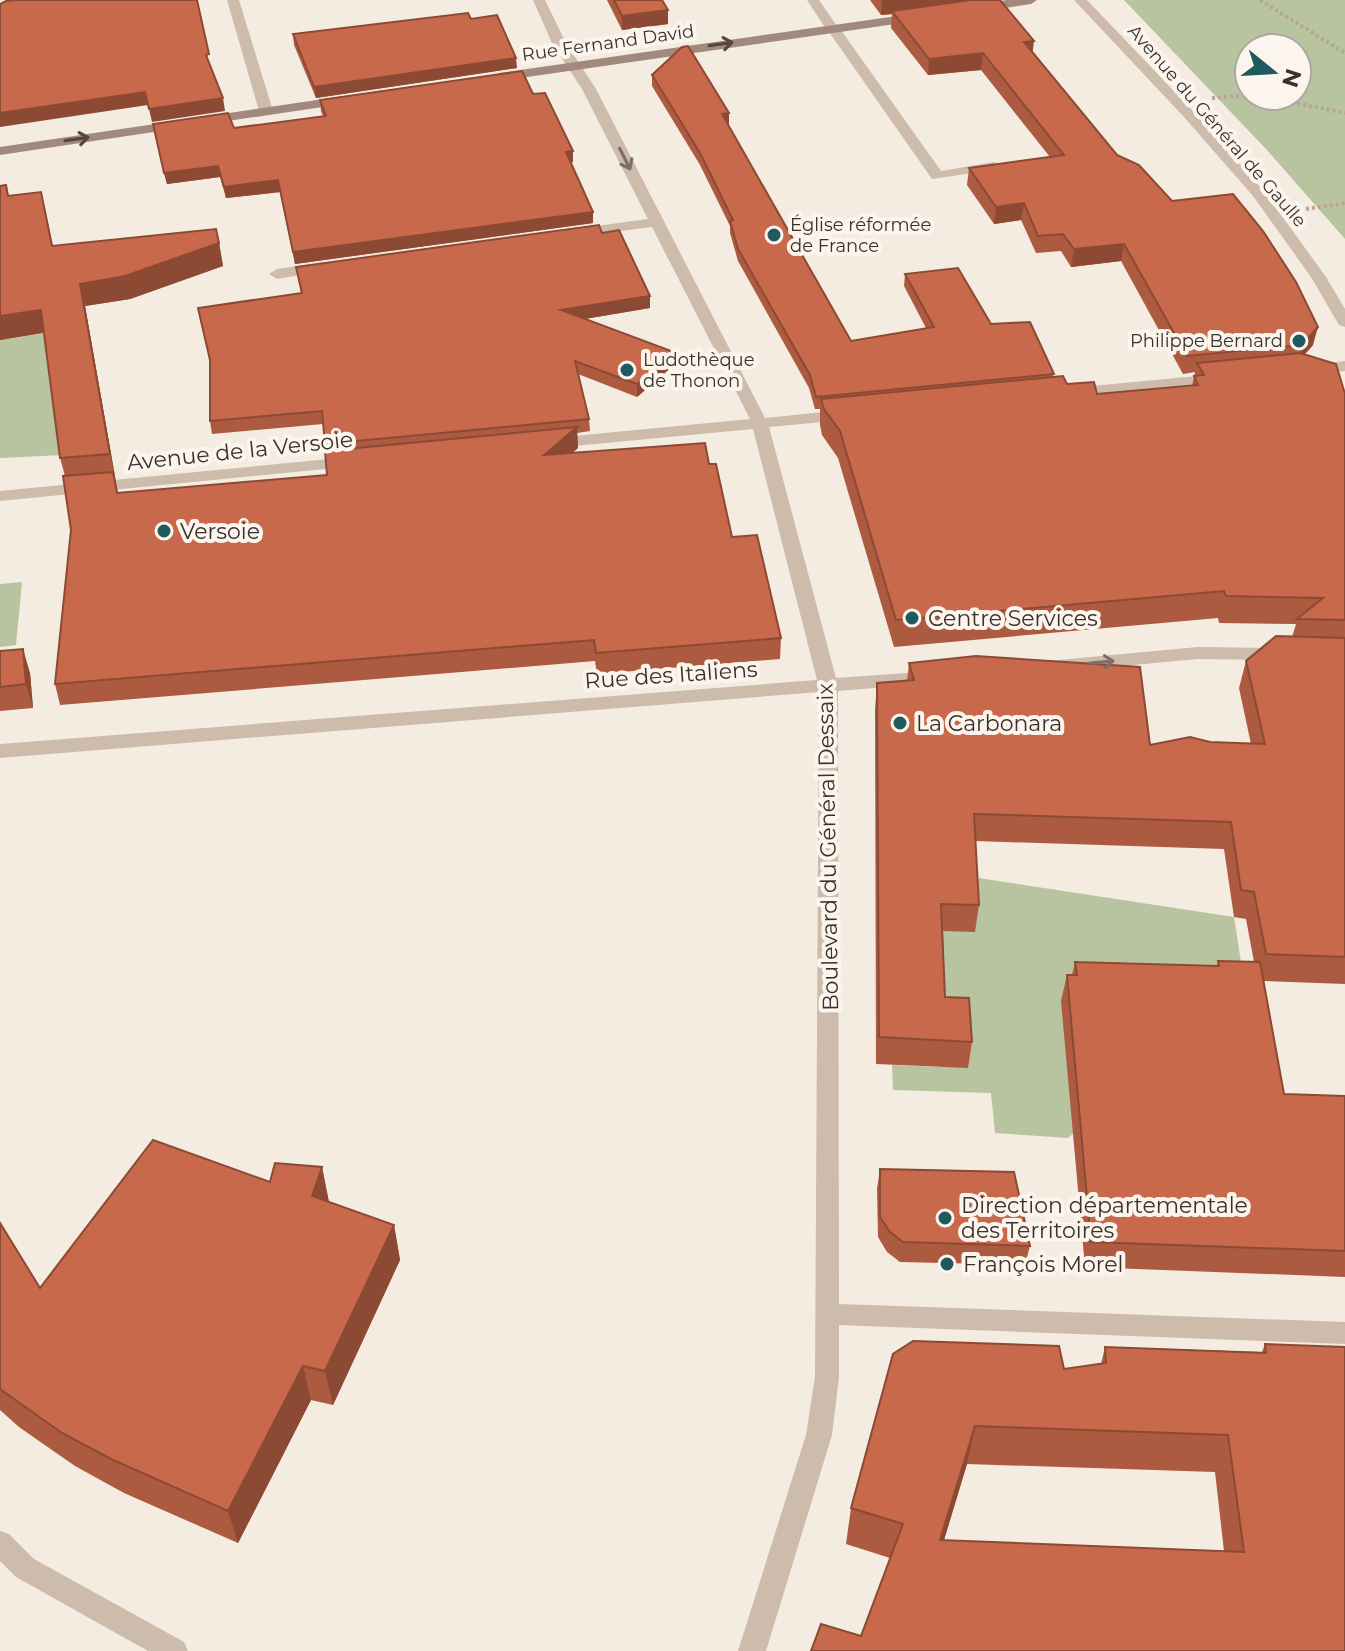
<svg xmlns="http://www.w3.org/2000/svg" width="1345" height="1651" font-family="Montserrat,sans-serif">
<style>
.green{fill:#b8c4a0;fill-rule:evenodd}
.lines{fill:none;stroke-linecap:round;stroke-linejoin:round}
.path{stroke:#b9a596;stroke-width:4;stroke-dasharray:3 3;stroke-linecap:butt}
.service{fill:#cdbbac;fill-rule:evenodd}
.minor{fill:#cdbbac;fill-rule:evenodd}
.secondary{fill:#a18a7d;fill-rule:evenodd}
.wall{fill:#ac5a40;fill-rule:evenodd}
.shaded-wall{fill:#8c4a34}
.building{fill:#c8694b;stroke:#8c4a34;stroke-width:2;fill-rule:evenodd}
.oneway{stroke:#544640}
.oneway2{stroke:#7d6f65}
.poi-dot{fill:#1f5a5e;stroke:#fbf5ee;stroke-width:3}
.labels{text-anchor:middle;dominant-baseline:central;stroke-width:8;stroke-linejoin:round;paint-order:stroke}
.far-street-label{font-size:18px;fill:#3b302b;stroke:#fbf5ee}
.far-poi-label{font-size:18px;fill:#3b302b;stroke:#fbf5ee;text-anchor:start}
.street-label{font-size:22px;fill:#3b302b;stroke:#fbf5ee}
.poi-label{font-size:22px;fill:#3b302b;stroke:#fbf5ee;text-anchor:start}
</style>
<rect width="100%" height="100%" fill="#f4ebe1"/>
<g class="green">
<path d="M1124,0h221v239l-78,-89zM1249,48h48v48h-48z"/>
<polygon points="47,333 63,455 0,458 0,340"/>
<polygon points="22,582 16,645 0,647 0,584"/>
<polygon points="972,877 1234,917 1245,988 1068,1138 995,1133 991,1093 893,1090 892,1065 939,1067 938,930"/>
</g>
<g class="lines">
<g class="path">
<polyline points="1260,0 1345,53"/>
<polyline points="1262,96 1345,113"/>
<polyline points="1212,98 1249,95"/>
<polyline points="1306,209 1345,203"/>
</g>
<polygon class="service" points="807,0 819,0 839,29 838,32 828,32"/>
<g class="minor">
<polygon points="227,0 239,0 273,111 271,114 259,111"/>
<polygon points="533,0 545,0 566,43 596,89 765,418 844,410 852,415 844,420 769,427 836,678 934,671 943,677 934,683 838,691 839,1304 1345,1322 1345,1344 839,1325 839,1377 832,1435 766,1651 738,1651 806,1435 815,1377 819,692 0,758 0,744 817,680 753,429 553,448 545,443 553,438 750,419 652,227 574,237 567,233 574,229 648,219 582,89 552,43"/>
<polygon points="1074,0 1087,0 1193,111 1263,190 1326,277 1345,309 1345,327 1339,325 1311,277 1253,196 1184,117"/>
<polygon points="828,26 838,26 941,171 994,162 1001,166 999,169 932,179 827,29"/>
<polygon points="324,262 332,267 329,270 277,279 269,274 277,269"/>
<polygon points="1345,361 1345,371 1310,375 1302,370 1310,365"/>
<polygon points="1218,374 1224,376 1224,382 1071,398 1063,393 1071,388"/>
<polygon points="350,457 358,462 356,466 0,501 0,491"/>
<polygon points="1198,647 1281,648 1290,654 1281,660 1198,659 1058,672 1049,666 1058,660"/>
<polygon points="0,1531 9,1534 34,1559 184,1642 188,1651 148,1651 16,1577 0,1561"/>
</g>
<g class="secondary">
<polygon points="1006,0 1037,0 1031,4 978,12 972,8"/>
<polygon points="918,13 923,14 923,20 499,81 492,77 499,73"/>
<polygon points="344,96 349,97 349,103 0,155 0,147"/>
</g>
</g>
<g class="wall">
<polygon points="607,0 662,0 668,24 622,30"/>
<polygon points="870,0 1000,0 1032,53 1117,155 1172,201 1313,345 1305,354 1345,394 1345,984 1263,981 1284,1094 1345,1096 1345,1277 1085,1267 1061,1001 1067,975 1072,975 1075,962 1217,966 1218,961 1254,962 1246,919 1234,917 1224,849 975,841 979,905 975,932 943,931 945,997 972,1042 968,1068 876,1064 875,710 877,683 907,681 909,663 1150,745 1210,742 1251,744 1239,688 1246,661 1292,637 1296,624 1219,623 1218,618 894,647 838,458 822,435 820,425 820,409 815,409 809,388 738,261 730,233 730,226 700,165 652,86 652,75 729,125 728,125 851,341 926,328 904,286 905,274 991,324 1054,374 1053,376 1067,384 1097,394 1192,386 1195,372 1183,374 1121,261 1071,267 1061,251 1036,253 1021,220 994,224 967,185 969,168 1050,157 981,70 928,75 891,28 892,14 881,15"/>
<polygon points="471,19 517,68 316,98 294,45 293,34"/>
<polygon points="533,94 573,162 571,163 593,212 593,223 295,264 280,192 226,198 220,177 167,184 155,135 234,128 323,116 321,111 320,100"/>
<polygon points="0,186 9,196 46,214 53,246 219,243 223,266 130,299 85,306 118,493 327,475 323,424 212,434 210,421 301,293 296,267 602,233 650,308 584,319 674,365 637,397 578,374 589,419 590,431 577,433 578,448 572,453 709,464 732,537 781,638 780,659 597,674 595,661 60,705 55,684 71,530 65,476 60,458 44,333 0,340"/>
<polygon points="0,651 30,673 33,708 0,711"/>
<polygon points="322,1167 329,1202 394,1225 400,1260 333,1405 311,1400 238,1543 124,1493 75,1466 19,1427 0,1410 0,1223 40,1288 270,1182"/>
<polygon points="880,1169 1030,1246 1025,1265 900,1262 887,1252 878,1237 877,1189"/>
<path d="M1265,1344l80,307 -484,-15 29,-78 -44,-14 5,-36 213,-139 37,-5 4,-17 157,5zM967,1464l248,8 9,79 -280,-11z"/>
</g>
<g class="shaded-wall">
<polygon points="882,0 984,0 892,11 892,14 881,15"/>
<polygon points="668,10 668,24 622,30 622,16"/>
<polygon points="1034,41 1032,57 1024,42"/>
<polygon points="983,53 981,70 928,75 929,59"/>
<polygon points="516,58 517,68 316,98 314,87"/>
<polygon points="145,92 148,105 0,127 0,113"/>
<polygon points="223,98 225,111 152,122 149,109"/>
<polygon points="729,113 729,125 722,126 722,114"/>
<polygon points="573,151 573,162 567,163 566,152"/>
<polygon points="218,166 220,177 167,184 164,173"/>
<polygon points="278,180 280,192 226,198 224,187"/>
<polygon points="1024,203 1021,220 994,224 996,207"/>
<polygon points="593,212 593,223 295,264 293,252"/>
<polygon points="219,243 223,266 130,299 85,306 115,477 110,454 80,284"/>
<polygon points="1124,244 1121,261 1071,267 1074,249"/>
<polygon points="650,296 650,308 561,323 561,310"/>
<polygon points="41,310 47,332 0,340 0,316"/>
<polygon points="1318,327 1313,345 1297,363 1302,345"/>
<polygon points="674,352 674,365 637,397 637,384"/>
<polygon points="577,427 578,448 545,476 544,455"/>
<polygon points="23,649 30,673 33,708 26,684"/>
<polygon points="322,1167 329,1203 312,1196"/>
<polygon points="394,1225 400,1260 333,1405 325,1371"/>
<polygon points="303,1366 311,1400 238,1543 228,1511"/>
<polygon points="975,1426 967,1464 933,1576 940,1540"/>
</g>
<g class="building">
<polygon points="15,0 197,0 209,54 206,55 223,98 149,109 145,92 0,113 0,4 6,1"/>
<polygon points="614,0 662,0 668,10 622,16"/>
<polygon points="971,0 1000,0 1034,41 1024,42 1117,155 1139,165 1172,201 1233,194 1263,231 1296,282 1318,327 1302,345 1187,356 1124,244 1074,249 1063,234 1038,236 1024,203 996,207 969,168 1064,155 983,53 929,59 892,11"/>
<polygon points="468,13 471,19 497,15 516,58 314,87 293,34"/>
<polygon points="688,46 729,113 722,114 851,341 934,327 905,274 958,268 991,324 1030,322 1054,374 816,397 810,375 738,249 730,221 733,220 700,153 652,75 682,47"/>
<polygon points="522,71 533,94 545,93 573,151 566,152 593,212 293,252 278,180 224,187 218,166 164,173 153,124 228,113 234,128 326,116 320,100"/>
<polygon points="6,185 8,196 41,192 52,246 216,229 219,243 125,276 80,284 110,454 60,458 41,310 0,316 0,186"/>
<polygon points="599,225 602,233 619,230 650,296 561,310 674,352 637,384 575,361 589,419 325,444 322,411 210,421 210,360 198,308 302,293 296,267"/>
<polygon points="1300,353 1336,364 1345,394 1345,620 1297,619 1323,598 1226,596 1224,591 896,620 840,431 824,409 821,399 1063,376 1067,384 1094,382 1097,394 1198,385 1194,376 1204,375 1197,363"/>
<polygon points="577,427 544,455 705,443 709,464 716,464 732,537 757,535 781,638 596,653 594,640 55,684 71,530 63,476 113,472 117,493 327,475 325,451"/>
<polygon points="1276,636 1345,638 1345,957 1266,954 1254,892 1241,890 1231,822 974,814 979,905 941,904 945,997 969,998 972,1042 879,1037 877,683 914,680 909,663 976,656 1140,667 1150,745 1190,737 1210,742 1265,744 1246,661"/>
<polygon points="23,649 26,684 0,687 0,651"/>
<polygon points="1218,961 1260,962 1284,1094 1345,1096 1345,1251 1091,1242 1067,975 1077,975 1075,962 1219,966"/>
<polygon points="153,1140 270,1182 275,1163 322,1167 312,1196 394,1225 325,1371 303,1366 228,1511 111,1459 62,1433 0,1389 0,1223 40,1288"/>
<polygon points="880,1169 1014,1172 1030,1246 903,1242 890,1232 880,1217"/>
<path d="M913,1341l146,5 5,23 42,-6 -1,-16 161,6 -1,-9 80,3v304h-534l10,-27 40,12 42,-112 -52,-16 42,-154zM975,1426l253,9 16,117 -304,-12z"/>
</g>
<defs><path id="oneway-shaft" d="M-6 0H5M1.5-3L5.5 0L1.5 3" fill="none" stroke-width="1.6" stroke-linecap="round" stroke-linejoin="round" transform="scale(2)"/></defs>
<g class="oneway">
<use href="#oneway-shaft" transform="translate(721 44) rotate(-8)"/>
<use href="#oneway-shaft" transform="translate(77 139) rotate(-8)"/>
</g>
<g class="oneway2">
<use href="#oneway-shaft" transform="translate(625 159) rotate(63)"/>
<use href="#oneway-shaft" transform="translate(1102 662) rotate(-5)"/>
</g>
<g class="poi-dot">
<circle cx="774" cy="235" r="8"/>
<circle cx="1299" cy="341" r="8"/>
<circle cx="627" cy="370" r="8"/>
<circle cx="164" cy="531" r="8"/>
<circle cx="912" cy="618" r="8"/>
<circle cx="900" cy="723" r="8"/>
<circle cx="945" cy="1218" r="8"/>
<circle cx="947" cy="1264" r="8"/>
</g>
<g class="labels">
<g class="far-street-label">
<text transform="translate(608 43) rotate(-8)">Rue Fernand David</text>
<text transform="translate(1217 126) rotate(49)">Avenue du Général de Gaulle</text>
</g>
<g class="far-poi-label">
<text x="790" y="225">Église réformée<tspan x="790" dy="21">de France</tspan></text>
<text x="1283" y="341" text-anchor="end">Philippe Bernard</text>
<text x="643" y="360">Ludothèque<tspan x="643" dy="21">de Thonon</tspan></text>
</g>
<g class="street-label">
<text transform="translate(240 451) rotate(-6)">Avenue de la Versoie</text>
<text transform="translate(671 675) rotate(-4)">Rue des Italiens</text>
<text transform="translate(828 847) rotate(-91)">Boulevard du Général Dessaix</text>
</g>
<g class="poi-label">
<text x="180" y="531">Versoie</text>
<text x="928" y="618">Centre Services</text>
<text x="916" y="723">La Carbonara</text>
<text x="961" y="1205">Direction départementale<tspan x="961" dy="25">des Territoires</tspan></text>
<text x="963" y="1264">François Morel</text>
</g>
</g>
<g transform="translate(1273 72) rotate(108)"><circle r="38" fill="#fbf5ee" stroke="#aea6a0" stroke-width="2"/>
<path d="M0-6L14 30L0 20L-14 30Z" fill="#1f5a5e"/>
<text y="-12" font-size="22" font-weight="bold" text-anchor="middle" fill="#3b302b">N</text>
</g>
</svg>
